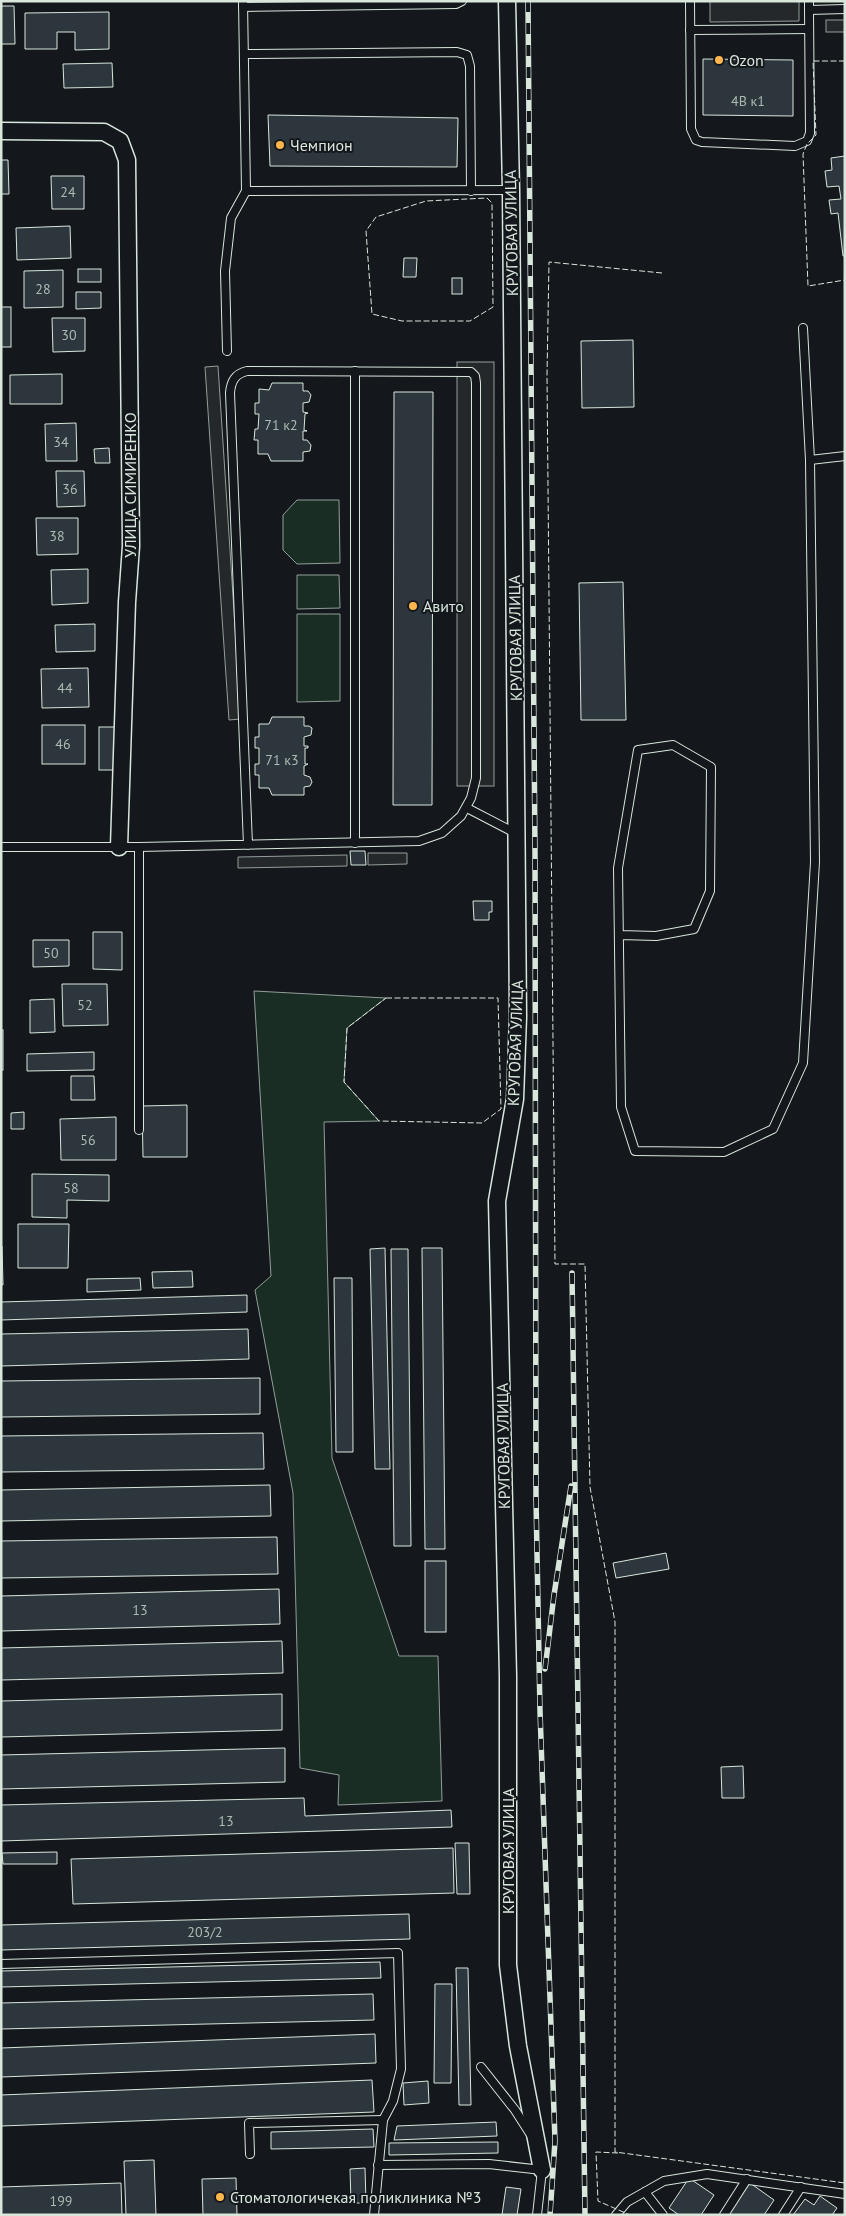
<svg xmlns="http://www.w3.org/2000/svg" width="846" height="2216" font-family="'PT Sans',sans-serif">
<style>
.green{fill:#1a2d24;stroke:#939e99}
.parking{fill:#24282b;stroke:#939e99}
.building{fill:#2c363c;stroke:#d8e6dc}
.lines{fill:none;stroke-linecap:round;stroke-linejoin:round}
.lane-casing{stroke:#d8e6dc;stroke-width:10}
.street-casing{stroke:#d8e6dc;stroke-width:19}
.lane{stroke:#14181c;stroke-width:8}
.street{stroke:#14181c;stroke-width:16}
.rail-casing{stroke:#d8e6dc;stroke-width:5.5}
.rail{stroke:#14181c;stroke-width:4;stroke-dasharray:11;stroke-linecap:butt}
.fence{stroke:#d8e6dc;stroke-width:1;stroke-dasharray:6 2.5;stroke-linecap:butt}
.poi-dot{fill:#ffb74d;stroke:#14181c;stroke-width:2}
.labels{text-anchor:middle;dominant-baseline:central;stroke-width:4;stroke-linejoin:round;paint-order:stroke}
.number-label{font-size:14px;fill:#adbab4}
.poi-label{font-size:16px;fill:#d8e6dc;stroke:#14181c;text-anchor:start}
.street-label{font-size:16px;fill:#d8e6dc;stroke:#14181c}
</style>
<rect width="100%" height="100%" fill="#14181c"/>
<g class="green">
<polygon points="297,500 339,500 340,563 297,564 283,550 283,515"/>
<polygon points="297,575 339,575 340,608 297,609"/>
<polygon points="297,614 340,614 340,701 297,702"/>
<polygon points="254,991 386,998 347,1028 344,1082 379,1121 324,1122 332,1458 399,1656 438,1656 442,1801 338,1805 339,1775 300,1768 293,1493 255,1290 271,1276"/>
</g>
<g class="parking">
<polygon points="710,1 799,1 799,21 710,22"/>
<rect x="826" y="20" width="19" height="12"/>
<rect x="457" y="362" width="37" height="424"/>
<polygon points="218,366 241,719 229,720 205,367"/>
<polygon points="368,853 407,853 407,864 368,865"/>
<polygon points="347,855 347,866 238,868 238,857"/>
</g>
<g class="building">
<polygon points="1,6 14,6 15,44 1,44"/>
<polygon points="109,12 109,49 75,50 75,32 57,32 57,49 25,49 25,13"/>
<polygon points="703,59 793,60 793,116 703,115"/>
<polygon points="112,63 113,87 64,88 63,64"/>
<polygon points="268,115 458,118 457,167 270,166"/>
<polygon points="845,156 845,256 843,256 838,213 831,214 829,200 841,199 839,186 827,187 825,171 832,170 831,158"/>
<polygon points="1,160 8,160 9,194 1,194"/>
<polygon points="51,176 84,176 84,209 52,209"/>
<polygon points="70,226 71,258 17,260 16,228"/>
<polygon points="404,258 417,258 416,277 403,277"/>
<rect x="78" y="269" width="23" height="13"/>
<polygon points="63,270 63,307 24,308 24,271"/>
<rect x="452" y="278" width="10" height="16"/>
<polygon points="76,292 101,292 101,308 76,309"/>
<rect x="1" y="307" width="10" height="40"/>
<polygon points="52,318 85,318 85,351 53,352"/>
<polygon points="633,340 634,407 582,408 581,341"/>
<polygon points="62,374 62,404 10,404 10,375"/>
<polygon points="272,383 303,383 303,391 308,391 311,395 309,402 303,403 303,412 308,413 305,414 304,430 307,431 303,431 303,440 307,440 311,445 310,451 303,452 303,461 271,461 268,454 258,454 258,440 254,440 255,429 258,429 259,414 255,414 255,403 259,403 259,389 269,390"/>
<polygon points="394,392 433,392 432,805 393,805"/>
<polygon points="76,423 77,461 46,461 45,424"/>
<polygon points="109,448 110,463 95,463 94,449"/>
<polygon points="56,471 84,471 85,506 57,507"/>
<polygon points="36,518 78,518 78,554 37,555"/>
<polygon points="88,569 88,603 52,605 51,570"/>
<polygon points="623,582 626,720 581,720 579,583"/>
<polygon points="95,624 95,651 56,652 55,625"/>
<polygon points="88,668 89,707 42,708 41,669"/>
<polygon points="272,717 304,717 304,726 309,726 312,728 311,735 304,737 304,746 308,746 308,748 305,748 305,764 308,764 304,766 304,775 310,777 312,782 310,786 304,787 304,795 272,795 269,788 259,788 259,775 255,775 255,764 259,764 259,748 255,748 255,737 259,737 259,724 269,724"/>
<rect x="42" y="725" width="43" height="39"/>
<rect x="99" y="727" width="17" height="43"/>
<polygon points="350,851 365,851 366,865 351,865"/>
<polygon points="473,901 492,901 492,912 489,912 489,920 474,920"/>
<polygon points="93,932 122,932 122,970 93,969"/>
<polygon points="33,940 69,940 69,966 33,967"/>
<polygon points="62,984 107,984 108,1025 63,1026"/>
<polygon points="54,999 55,1032 30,1033 30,1000"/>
<rect x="1" y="1030" width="2" height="40"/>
<polygon points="94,1052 94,1070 27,1071 27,1054"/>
<polygon points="71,1076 94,1076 95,1100 71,1100"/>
<polygon points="187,1105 187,1157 143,1157 142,1106"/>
<polygon points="24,1112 24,1129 11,1129 11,1113"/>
<polygon points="116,1117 116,1160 61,1160 60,1119"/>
<polygon points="32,1174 109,1175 109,1201 67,1200 67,1218 32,1217"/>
<polygon points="18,1224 69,1224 68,1268 18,1268"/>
<polygon points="1,1246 2,1246 3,1285 1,1285"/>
<polygon points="385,1248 390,1469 375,1469 370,1249"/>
<polygon points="422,1248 442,1248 445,1549 425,1549"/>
<polygon points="391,1249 408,1249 411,1546 394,1546"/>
<polygon points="192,1271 193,1287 153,1288 152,1272"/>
<polygon points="140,1278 141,1290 87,1292 87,1279"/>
<polygon points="334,1278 352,1278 353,1452 336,1452"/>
<polygon points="247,1295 247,1312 1,1320 1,1302"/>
<polygon points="248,1329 249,1359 1,1366 1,1334"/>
<polygon points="260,1378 260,1414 1,1417 1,1381"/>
<polygon points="263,1433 264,1469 1,1472 1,1436"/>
<polygon points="270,1485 271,1516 1,1521 1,1490"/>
<polygon points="277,1537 278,1574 1,1578 1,1541"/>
<polygon points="666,1553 669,1569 616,1578 613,1563"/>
<rect x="425" y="1561" width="21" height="71"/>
<polygon points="279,1589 280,1624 1,1631 1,1596"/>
<polygon points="282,1641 283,1673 1,1680 1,1648"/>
<polygon points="282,1694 282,1730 1,1737 1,1701"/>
<polygon points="285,1748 285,1782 1,1789 1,1755"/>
<polygon points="743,1766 744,1798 722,1798 721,1767"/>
<polygon points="304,1798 305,1816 451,1810 452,1827 1,1841 1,1805"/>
<polygon points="455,1843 469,1843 470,1894 457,1894"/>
<polygon points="453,1848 454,1893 73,1904 71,1859"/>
<polygon points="57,1852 57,1864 3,1864 2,1853"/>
<polygon points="409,1914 410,1939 1,1950 1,1925"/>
<polygon points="380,1962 381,1978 1,1987 1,1971"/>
<polygon points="456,1968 468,1968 471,2105 459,2105"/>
<polygon points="435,1984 452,1984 451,2083 434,2083"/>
<polygon points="373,1994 374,2020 1,2029 1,2003"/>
<polygon points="375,2034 376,2063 1,2077 1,2048"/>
<polygon points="372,2080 374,2112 1,2126 1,2095"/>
<polygon points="428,2081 429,2103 404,2105 403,2083"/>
<polygon points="496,2122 497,2136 394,2140 397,2126"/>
<polygon points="373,2129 374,2147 271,2149 271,2132"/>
<polygon points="498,2142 498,2153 389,2155 389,2143"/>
<polygon points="154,2160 156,2215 126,2215 124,2161"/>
<polygon points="365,2168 366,2203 351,2203 350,2169"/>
<polygon points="236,2178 237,2215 203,2215 202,2179"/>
<polygon points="689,2178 714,2195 701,2215 679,2215 669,2208"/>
<polygon points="121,2183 122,2215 1,2215 1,2187"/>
<polygon points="750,2183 774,2200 764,2215 728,2215"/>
<polygon points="506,2187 521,2189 517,2215 502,2215"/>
<polygon points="820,2196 837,2208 832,2215 793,2215 805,2199 814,2205"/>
</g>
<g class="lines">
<g class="lane-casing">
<g id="lane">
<polyline points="690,1 691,129 696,140 702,142 795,146 807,141 810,133 809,10"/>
<polyline points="809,1 809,10 845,9"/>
<polyline points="243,7 456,4 462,1"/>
<polyline points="690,30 809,29"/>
<polyline points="244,54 457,52 467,55 470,66 471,191"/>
<polyline points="246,191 511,190"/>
<polyline points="227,351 225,271 231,218 246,191 243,1"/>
<polyline points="810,460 845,456"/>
<polyline points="467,808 517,834"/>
<polyline points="355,843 355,371"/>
<path d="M1,847h138l280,-6 23,-8 19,-17 10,-18 5,-20v-395l-1,-7 -4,-4 -224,-1c-12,3 -16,10 -17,22l18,452"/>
<polyline points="139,847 139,1130"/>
<polyline points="620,935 656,936 694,929 710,891 711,767 673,745 638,750 618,868 621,1107 635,1151 724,1152 773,1129 803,1063 815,862 810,460 803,328"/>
<polyline points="1,1964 398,1953 401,2069 393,2101 383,2120 374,2215"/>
<polyline points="481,2067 515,2110 531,2135"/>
<polyline points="250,2154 249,2123 383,2120"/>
<polyline points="378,2165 489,2164 542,2170 537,2215"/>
<polyline points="645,2192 663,2215"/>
<polyline points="616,2215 627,2202 664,2181 707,2174 845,2194"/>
<polyline points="724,2215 747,2179"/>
<polyline points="783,2215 801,2187"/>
</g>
</g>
<g class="street-casing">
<g id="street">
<polyline points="507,1 511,190 518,1017 515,1099 497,1201 508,1676 508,1965 518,2046 542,2170"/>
<polyline points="1,131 104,132 120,141 127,160 131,546 127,602 119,847"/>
</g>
</g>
<use href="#lane" class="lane"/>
<use href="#street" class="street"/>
<g class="rail-casing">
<g id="rail">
<polyline points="528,1 535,853 536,1499 540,1711 555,2141 550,2215"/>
<polyline points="572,1273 585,2215"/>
<polyline points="545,1669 554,1595 571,1486"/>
</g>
</g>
<use href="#rail" class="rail"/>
<g class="fence">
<polyline points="845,61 813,61 816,135 807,144 803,154 808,286 845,280"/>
<polygon points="487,198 492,203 493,307 470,321 402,321 372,314 366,231 376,217 426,201"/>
<polyline points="662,273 549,262 547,375 555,1264 585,1264 590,1487 615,1622 615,2152 845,2183"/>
<polygon points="386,998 498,998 501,1109 482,1123 379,1121 344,1082 347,1028"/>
<polyline points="618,2153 596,2152 598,2201 630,2215"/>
</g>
</g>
<g class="poi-dot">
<circle cx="719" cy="60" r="5"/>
<circle cx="280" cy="145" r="5"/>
<circle cx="413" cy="606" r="5"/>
<circle cx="220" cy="2197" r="5"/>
</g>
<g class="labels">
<g class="number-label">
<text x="748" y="101">4В к1</text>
<text x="68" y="192">24</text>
<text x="43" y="289">28</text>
<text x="69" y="335">30</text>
<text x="281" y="425">71 к2</text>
<text x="61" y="442">34</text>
<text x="70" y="489">36</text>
<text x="57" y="536">38</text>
<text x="65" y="688">44</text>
<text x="63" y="744">46</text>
<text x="282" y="760">71 к3</text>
<text x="51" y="953">50</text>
<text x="85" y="1005">52</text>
<text x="88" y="1140">56</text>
<text x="71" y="1188">58</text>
<text x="140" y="1610">13</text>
<text x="226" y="1821">13</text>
<text x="205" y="1932">203/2</text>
<text x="61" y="2201">199</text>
</g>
<g class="poi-label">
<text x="729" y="60">Ozon</text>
<text x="290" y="145">Чемпион</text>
<text x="423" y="606">Авито</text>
<text x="230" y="2197">Стоматологичекая поликлиника №3</text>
</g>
<g class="street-label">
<text transform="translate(511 233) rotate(-91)">КРУГОВАЯ УЛИЦА</text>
<text transform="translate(130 485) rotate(-90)">УЛИЦА СИМИРЕНКО</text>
<text transform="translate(515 638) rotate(-91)">КРУГОВАЯ УЛИЦА</text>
<text transform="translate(515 1043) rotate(-88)">КРУГОВАЯ УЛИЦА</text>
<text transform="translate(503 1446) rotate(-91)">КРУГОВАЯ УЛИЦА</text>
<text transform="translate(508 1851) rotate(-90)">КРУГОВАЯ УЛИЦА</text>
</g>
</g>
<rect width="846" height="2216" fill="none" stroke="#d8e6dc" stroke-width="5"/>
</svg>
